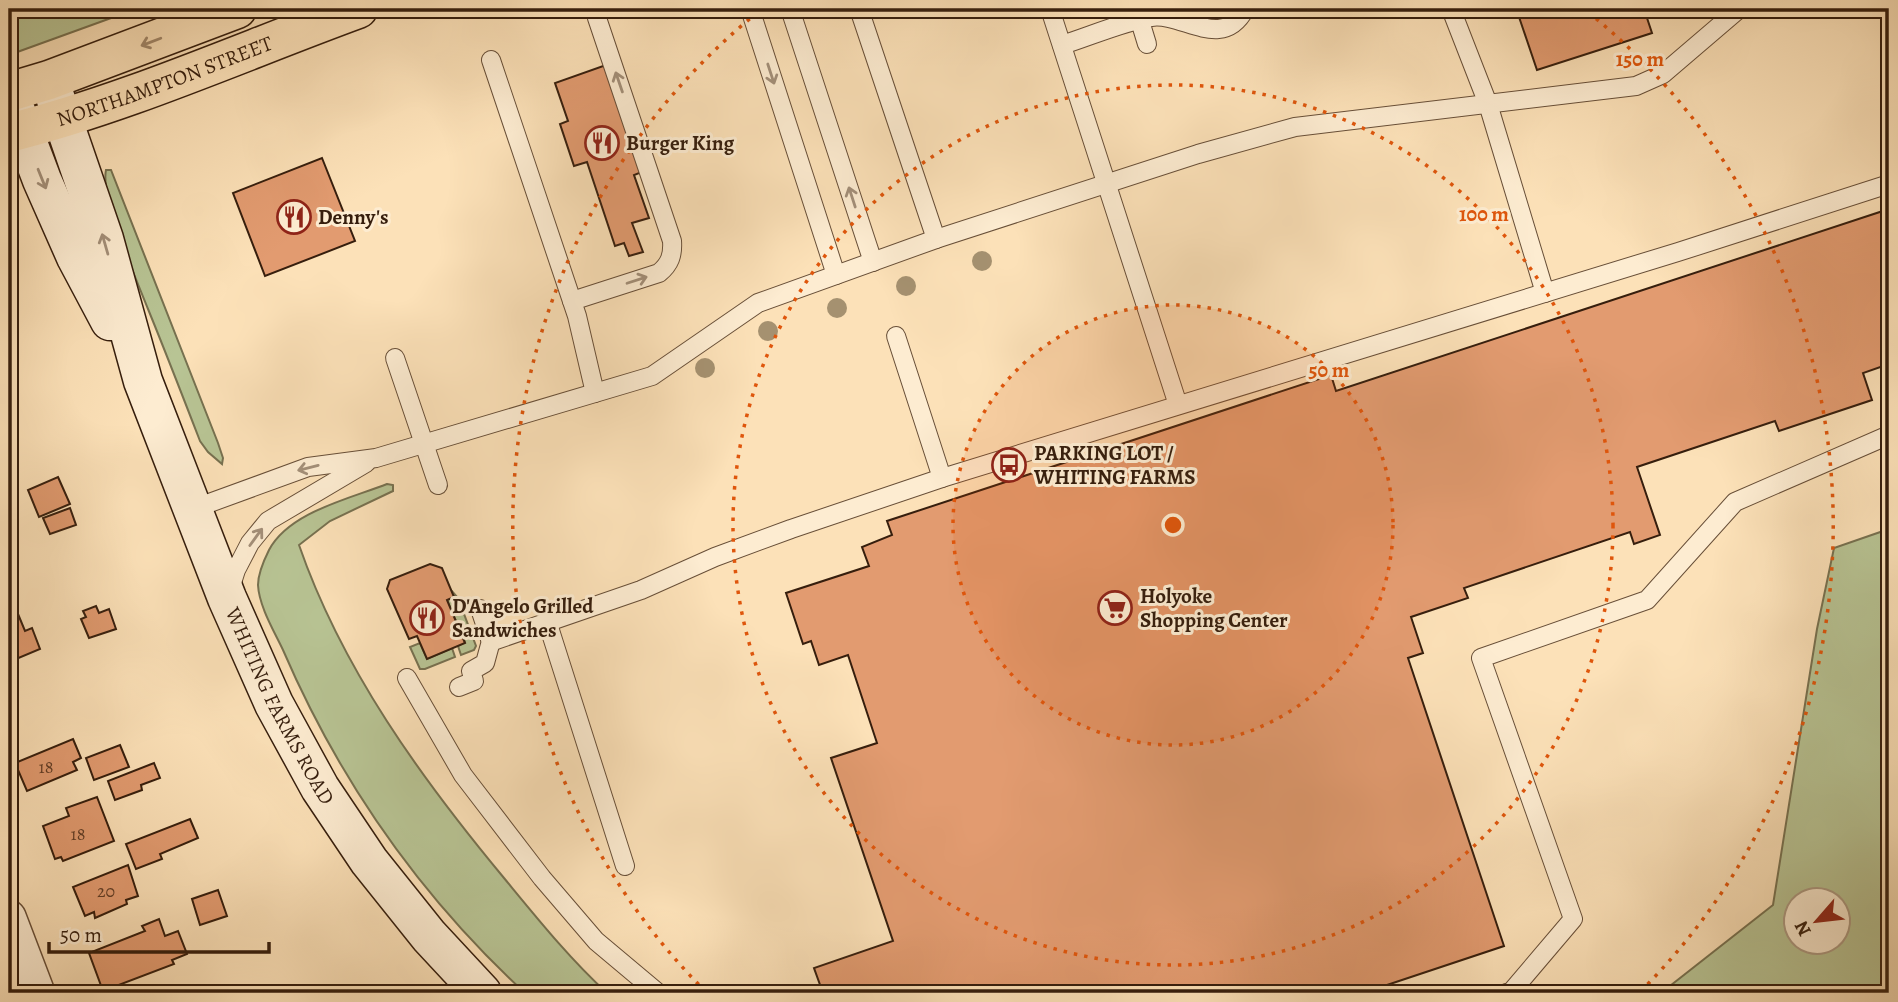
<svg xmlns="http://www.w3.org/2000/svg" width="1898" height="1002" font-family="Alegreya,serif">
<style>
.green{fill:#b8c494;stroke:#777150;stroke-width:2;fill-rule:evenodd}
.building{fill:#e29b70;stroke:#361e0d;stroke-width:2}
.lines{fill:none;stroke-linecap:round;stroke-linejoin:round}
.service-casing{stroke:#684f38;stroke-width:20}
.minor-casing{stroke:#684f38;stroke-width:36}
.secondary-casing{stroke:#361e0d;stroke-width:41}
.primary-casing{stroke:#361e0d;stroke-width:41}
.service{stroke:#fdecd1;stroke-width:18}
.minor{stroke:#fdecd1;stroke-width:33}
.secondary{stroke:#fdecd1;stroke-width:38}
.primary{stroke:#fce1b8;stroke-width:38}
.tree{fill:#a59170}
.oneway{stroke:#a3896b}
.oneway2{stroke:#a38f79}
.ring{fill:none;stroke:#df560c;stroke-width:3.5;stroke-dasharray:3.5 7}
.labels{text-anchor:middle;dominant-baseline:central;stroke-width:6;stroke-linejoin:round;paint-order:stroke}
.number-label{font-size:18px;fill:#613d26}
.street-label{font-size:21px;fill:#361e0d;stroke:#fdecd1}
.poi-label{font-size:21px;font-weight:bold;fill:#361e0d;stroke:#fdecd1;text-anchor:start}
.centre{fill:#df560c;stroke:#fdecd1;stroke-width:3.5}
.ring-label{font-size:21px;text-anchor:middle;font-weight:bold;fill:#df560c;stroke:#fdecd1;stroke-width:6;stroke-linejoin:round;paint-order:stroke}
</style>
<rect width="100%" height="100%" fill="#fce1b8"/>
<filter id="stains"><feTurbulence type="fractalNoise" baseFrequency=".00286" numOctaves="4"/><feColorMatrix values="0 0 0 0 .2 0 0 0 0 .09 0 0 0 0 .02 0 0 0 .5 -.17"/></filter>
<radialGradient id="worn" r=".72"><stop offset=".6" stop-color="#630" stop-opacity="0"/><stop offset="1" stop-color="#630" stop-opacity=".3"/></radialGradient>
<g class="green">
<polygon points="9,9 136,9 9,55"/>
<path d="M106,170h5l107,273 5,15 -1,6 -14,-12 -8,-11c-17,-44 -34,-88 -52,-132 -11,-28 -48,-112 -42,-139z"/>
<path d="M387,484l6,1v6l-63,30 -31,24c43,124 122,233 205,333 33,40 65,80 103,115h-82c-104,-96 -186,-213 -242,-343 -9,-19 -24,-44 -25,-65 0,-11 6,-25 11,-35 20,-38 80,-51 118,-66z"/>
<path d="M1889,529v464h-228l112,-88 44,-276 17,-81zM1839,900v42h-42v-42z"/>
<polygon points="450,589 458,598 476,646 474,650 461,655 458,646 465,642 447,600 454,597"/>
<polygon points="420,643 427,659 452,648 455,657 425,669 420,669 410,647"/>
</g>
<g class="building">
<polygon points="1545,9 1644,9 1652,33 1537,70 1519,17"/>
<polygon points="606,65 647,170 634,175 649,218 632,223 643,252 629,256 624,243 615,246 587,162 574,166 560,124 568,121 555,83"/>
<polygon points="322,158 355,241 265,276 233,193"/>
<polygon points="1889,209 1889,364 1863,373 1872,400 1779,431 1775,421 1637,467 1660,535 1634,544 1630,532 1464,588 1468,598 1411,617 1423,653 1408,658 1504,946 1363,993 823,993 814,968 893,941 831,758 877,743 848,655 819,665 811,641 803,644 786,593 869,566 862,547 892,535 887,521 1331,375 1336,391"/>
<polygon points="9,357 17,379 9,382"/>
<polygon points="58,477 70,504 39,517 28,490"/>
<polygon points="70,508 76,525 50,534 43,518"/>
<polygon points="430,564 442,568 454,597 447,600 465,643 427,659 417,636 409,639 387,589 390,580"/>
<polygon points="96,606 99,613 109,609 116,629 89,638 81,619 86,617 83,611"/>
<polygon points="18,614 25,631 32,628 40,649 9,662 9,617"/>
<polygon points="73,739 81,758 73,762 77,770 27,791 15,763"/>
<polygon points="120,745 129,767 94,780 86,758"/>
<polygon points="154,763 160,778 141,785 142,790 115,800 108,781"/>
<polygon points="97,797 114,841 63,861 61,857 55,859 43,826 69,816 66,808"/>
<polygon points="190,819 198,838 160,854 162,859 136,869 126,844"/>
<polygon points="128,865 138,896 126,900 127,904 95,918 94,912 85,916 73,887"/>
<polygon points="218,890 227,916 200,925 192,899"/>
<polygon points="159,919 165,936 178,931 187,954 172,960 174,964 103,991 89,953 145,931 142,926"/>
</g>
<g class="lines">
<g class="service-casing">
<g id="service">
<polyline points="750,9 836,275"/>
<polyline points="790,9 873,262"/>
<polyline points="859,9 936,239"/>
<polyline points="1050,9 1178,405"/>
<polyline points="1451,9 1488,104 1545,293"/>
<polyline points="1140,21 1147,44"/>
<path d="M1062,45c26,-8 63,-24 89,-28 32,-5 71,35 94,-8"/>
<polyline points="491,60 577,316 595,393"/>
<path d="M572,301l87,-28c11,-9 14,-18 13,-32l-75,-223"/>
<polyline points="896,336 942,478"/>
<polyline points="395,358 438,485"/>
<polyline points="193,509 308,467 376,458 652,376 758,303 936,239 1198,154 1295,127 1636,86 1663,74 1739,9"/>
<polyline points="229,592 236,570 250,543 268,521 366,463"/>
<polyline points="480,609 490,639 493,641 641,590 715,557 791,529 942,478 1678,252 1889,184"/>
<polyline points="547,621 625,866"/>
<polyline points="407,678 463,775 542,878 596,941 658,993"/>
<polyline points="459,687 474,681 471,671 485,663 491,641"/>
<polyline points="1506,993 1511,992 1573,919 1481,658 1647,600 1735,502 1889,435"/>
</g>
</g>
<g class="minor-casing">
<polyline id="minor" points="9,917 38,993"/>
</g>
<g class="secondary-casing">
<g id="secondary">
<path id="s1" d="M51,85l53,154 39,142 84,217 47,106 46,84 49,73 60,75 53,57"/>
<polyline points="11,98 42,180 76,257 110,321"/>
</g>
</g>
<g class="primary-casing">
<g id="primary">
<polyline points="9,92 49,80 237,9"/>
<path id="s2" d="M9,133c119,-30 234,-82 349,-124"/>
</g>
</g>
<use href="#service" class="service"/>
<use href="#minor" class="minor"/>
<use href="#secondary" class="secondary"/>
<use href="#primary" class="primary"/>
</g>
<g class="tree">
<circle cx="982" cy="261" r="10"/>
<circle cx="906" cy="286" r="10"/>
<circle cx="837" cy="308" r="10"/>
<circle cx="768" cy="331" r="10"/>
<circle cx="705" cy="368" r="10"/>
</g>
<defs><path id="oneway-shaft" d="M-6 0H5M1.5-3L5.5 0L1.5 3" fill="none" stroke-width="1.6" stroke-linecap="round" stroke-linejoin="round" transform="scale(1.75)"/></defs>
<use class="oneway" href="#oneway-shaft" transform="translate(151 42) rotate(159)"/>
<g class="oneway2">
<use href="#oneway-shaft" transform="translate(771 74) rotate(72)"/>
<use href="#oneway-shaft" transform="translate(619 82) rotate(-109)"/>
<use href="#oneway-shaft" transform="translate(42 179) rotate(68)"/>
<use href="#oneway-shaft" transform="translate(852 197) rotate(-108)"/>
<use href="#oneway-shaft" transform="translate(105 244) rotate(-106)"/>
<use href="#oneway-shaft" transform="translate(637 280) rotate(-18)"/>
<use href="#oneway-shaft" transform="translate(308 468) rotate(166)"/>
<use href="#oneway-shaft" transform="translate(256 537) rotate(-54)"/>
</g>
<circle cx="1173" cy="525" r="220" fill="#df560c" fill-opacity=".12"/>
<g class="ring">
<circle cx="1173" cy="525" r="220"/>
<circle cx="1173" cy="525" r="440"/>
<path d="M706 992A660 660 0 0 1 758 12M1588 12A660 660 0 0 1 1640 992"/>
</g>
<defs>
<g id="restaurant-ring" transform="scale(1.75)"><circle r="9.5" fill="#fdecd1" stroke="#8f2418" stroke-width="1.5"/><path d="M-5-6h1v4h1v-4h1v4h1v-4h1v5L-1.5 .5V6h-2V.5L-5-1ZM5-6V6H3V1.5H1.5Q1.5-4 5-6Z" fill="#8f2418"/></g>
<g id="bus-ring" transform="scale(1.75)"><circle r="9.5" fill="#fdecd1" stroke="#8f2418" stroke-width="1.5"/><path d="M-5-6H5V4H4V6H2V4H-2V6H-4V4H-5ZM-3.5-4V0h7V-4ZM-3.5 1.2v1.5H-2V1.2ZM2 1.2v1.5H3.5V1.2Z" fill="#8f2418"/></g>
<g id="supermarket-ring" transform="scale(1.75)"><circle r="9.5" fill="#fdecd1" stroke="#8f2418" stroke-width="1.5"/><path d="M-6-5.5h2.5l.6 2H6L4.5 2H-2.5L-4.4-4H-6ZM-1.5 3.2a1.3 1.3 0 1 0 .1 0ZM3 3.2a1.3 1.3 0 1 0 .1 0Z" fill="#8f2418"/></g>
</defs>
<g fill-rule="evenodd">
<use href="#restaurant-ring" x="602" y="143"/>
<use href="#restaurant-ring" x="294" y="217"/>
<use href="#bus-ring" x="1009" y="465"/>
<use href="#supermarket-ring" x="1115" y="608"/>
<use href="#restaurant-ring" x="427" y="618"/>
</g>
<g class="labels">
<g class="number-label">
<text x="46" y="767">18</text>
<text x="78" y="834">18</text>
<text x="106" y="891">20</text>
</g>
<g class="street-label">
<text stroke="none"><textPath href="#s2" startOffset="164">NORTHAMPTON STREET</textPath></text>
<text stroke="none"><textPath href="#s1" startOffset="663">WHITING FARMS ROAD</textPath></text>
</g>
<g class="poi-label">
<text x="626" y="143">Burger King</text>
<text x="318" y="217">Denny's</text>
<text x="1034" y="453">PARKING LOT /<tspan x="1034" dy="24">WHITING FARMS</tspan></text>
<text x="1140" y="596">Holyoke<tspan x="1140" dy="24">Shopping Center</tspan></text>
<text x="452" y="606">D'Angelo Grilled<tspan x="452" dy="24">Sandwiches</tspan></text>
</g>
</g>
<circle cx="1173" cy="525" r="10" class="centre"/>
<g class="ring-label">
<text x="1640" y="66">150 m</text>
<text x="1484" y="221">100 m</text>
<text x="1329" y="377">50 m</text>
</g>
<rect width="1898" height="1002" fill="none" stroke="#fce1b8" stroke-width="35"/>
<rect x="10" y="10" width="1877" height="981" fill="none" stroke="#361e0d" stroke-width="3.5"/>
<rect x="18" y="18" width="1863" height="967" fill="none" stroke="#361e0d" stroke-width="2"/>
<g transform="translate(1817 921) rotate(242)"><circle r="33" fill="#fdecd1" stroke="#ad9a83" stroke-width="2"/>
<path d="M0-5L12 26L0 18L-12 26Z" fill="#8f2418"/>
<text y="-10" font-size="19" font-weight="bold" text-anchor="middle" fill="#361e0d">N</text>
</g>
<path d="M49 942v10h220v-10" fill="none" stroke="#361e0d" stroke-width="3.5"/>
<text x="60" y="942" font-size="21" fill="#361e0d" stroke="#fdecd1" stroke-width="5" paint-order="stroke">50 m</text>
<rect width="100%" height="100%" filter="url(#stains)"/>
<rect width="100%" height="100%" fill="url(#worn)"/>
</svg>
